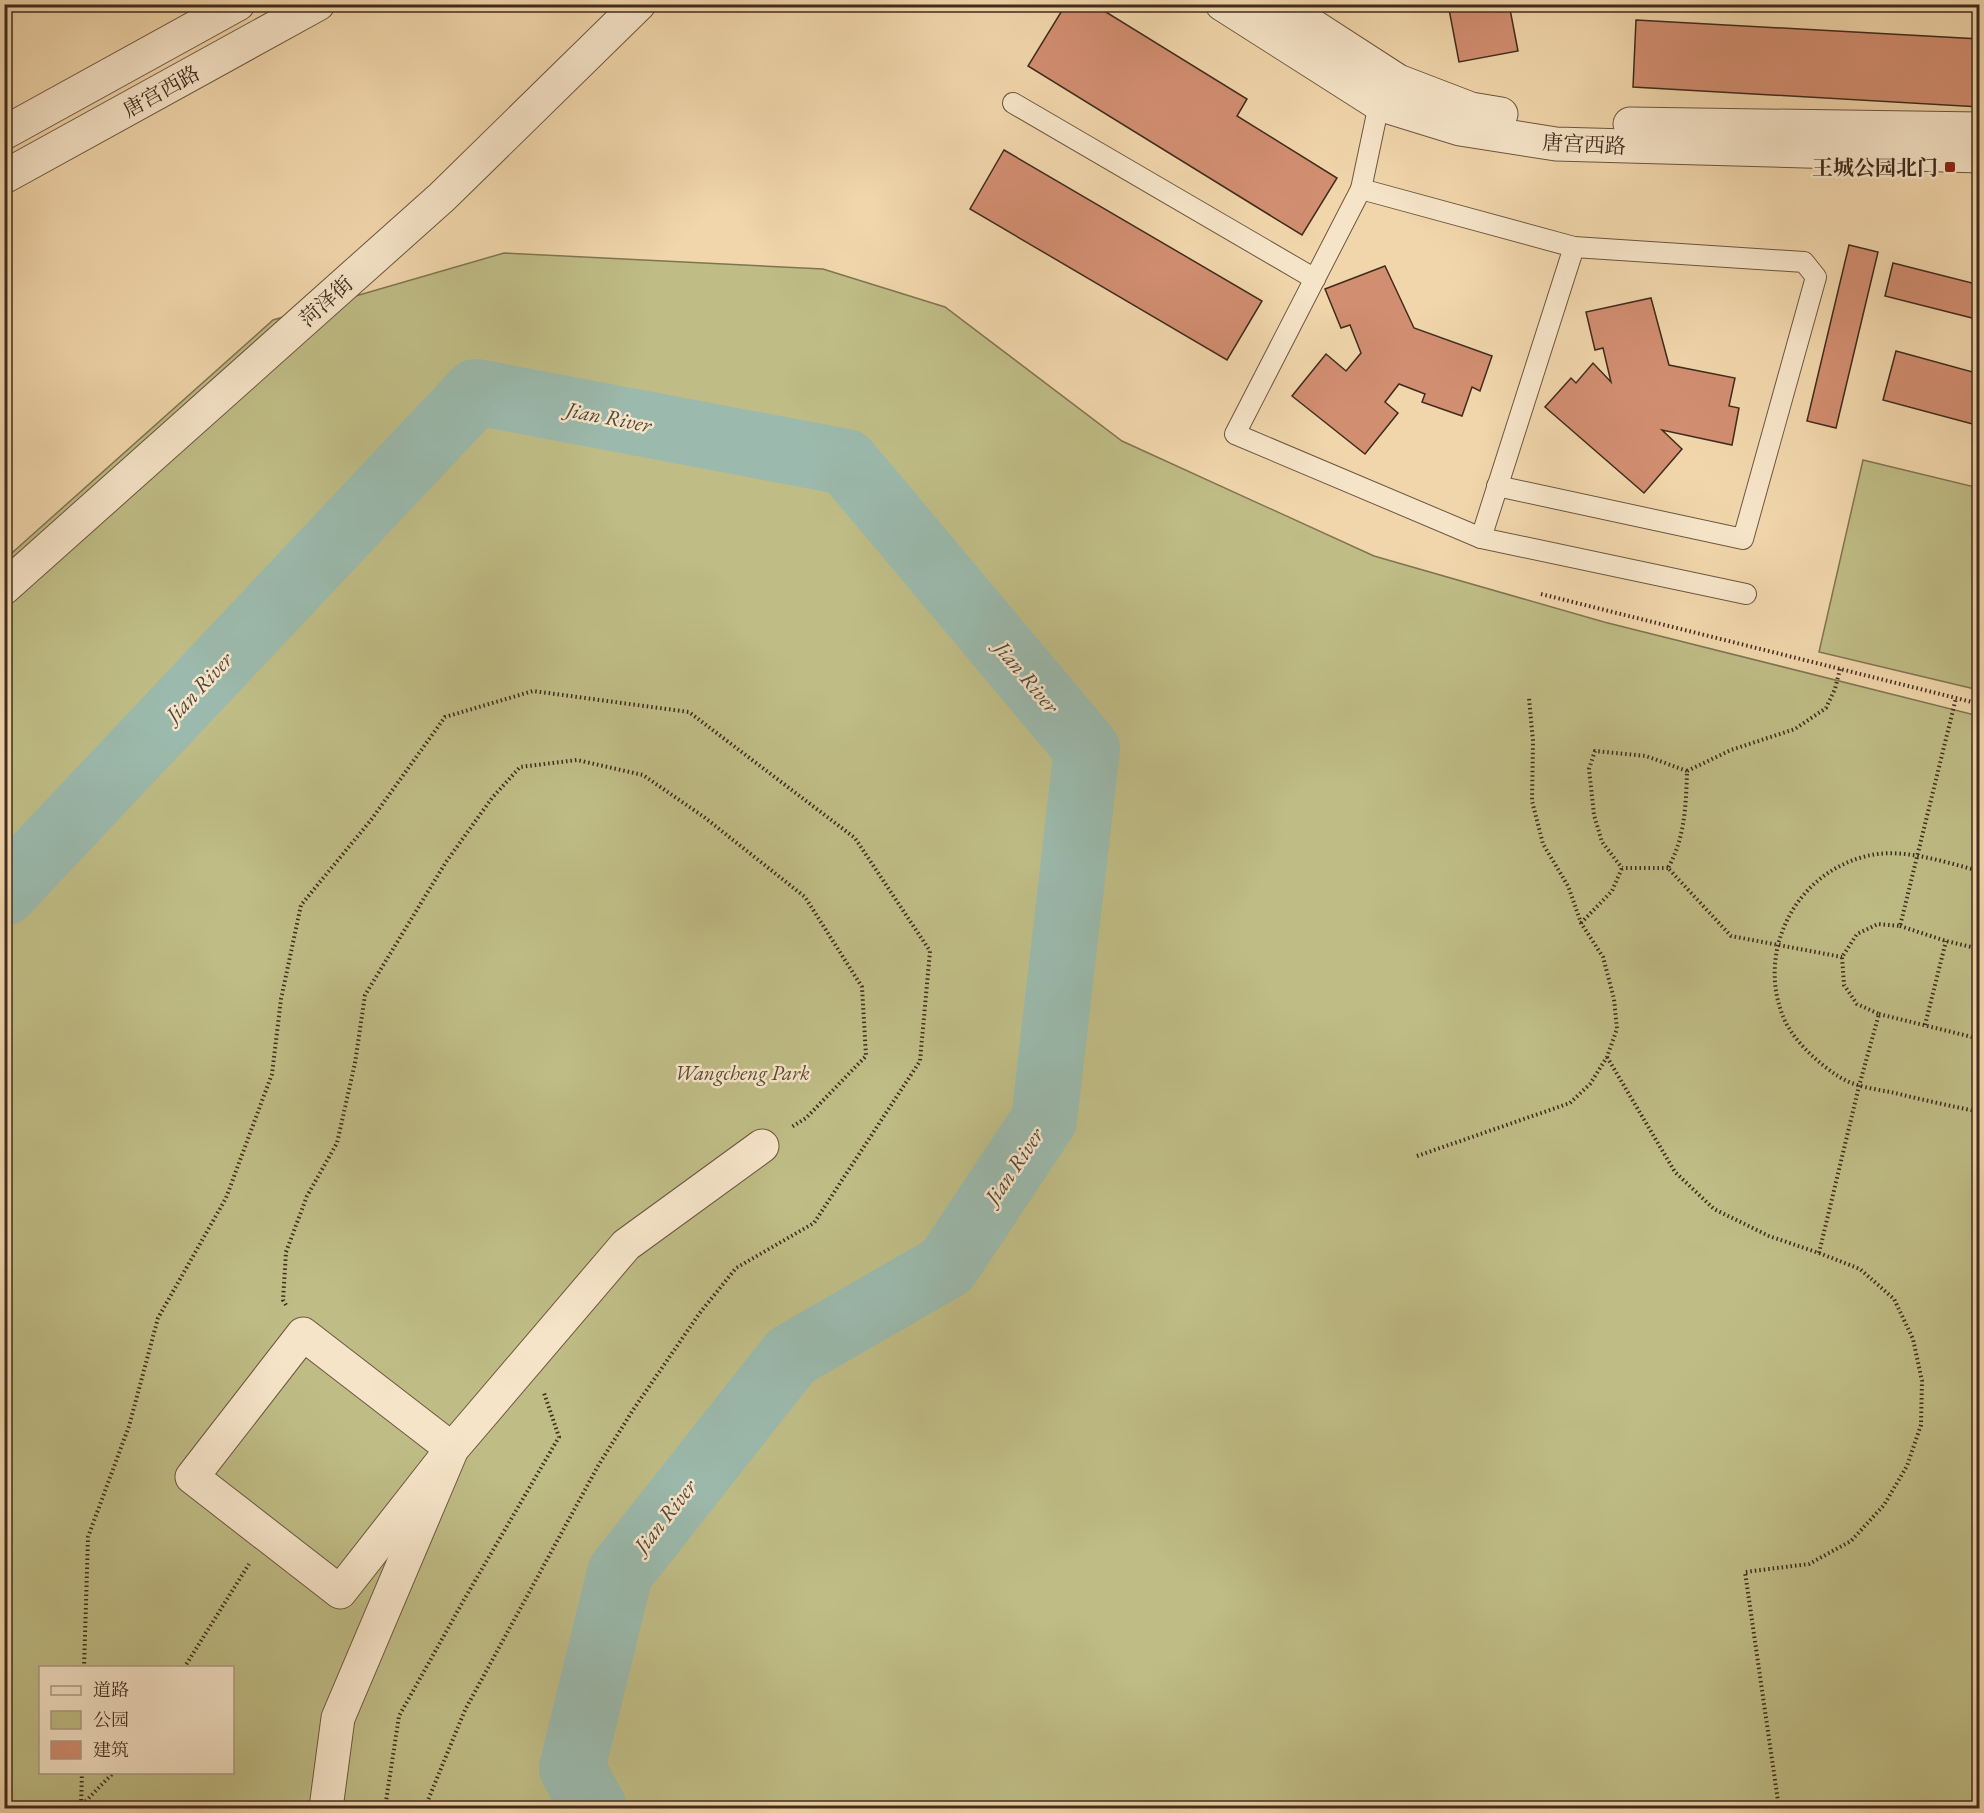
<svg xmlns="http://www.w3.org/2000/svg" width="1984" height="1813" font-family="'EB Garamond','Noto Serif SC',serif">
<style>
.green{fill:#bfbc85;stroke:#807451;stroke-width:1.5;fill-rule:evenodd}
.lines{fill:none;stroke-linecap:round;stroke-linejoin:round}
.river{stroke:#9bb9ac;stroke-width:66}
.building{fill:#d28e71;stroke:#402c1d;stroke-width:1.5}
.lane-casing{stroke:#6c5640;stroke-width:22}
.street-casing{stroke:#6c5640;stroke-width:35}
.path{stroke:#402c1d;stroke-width:4;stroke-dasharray:1.5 3;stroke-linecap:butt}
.lane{stroke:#f6e4c8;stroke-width:20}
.street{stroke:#f6e4c8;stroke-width:33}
.poi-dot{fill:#8f2418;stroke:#f6e4c8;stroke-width:2}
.labels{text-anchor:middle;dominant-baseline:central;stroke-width:5;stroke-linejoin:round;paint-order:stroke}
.street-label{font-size:21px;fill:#402c1d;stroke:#f6e4c8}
.poi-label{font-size:21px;font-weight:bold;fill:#402c1d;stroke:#f6e4c8;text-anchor:end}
.park-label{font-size:21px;font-style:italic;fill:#594932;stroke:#f6e4c8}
.water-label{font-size:22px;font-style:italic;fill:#52483a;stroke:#f6e4c8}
</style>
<rect width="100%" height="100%" fill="#f1d6ab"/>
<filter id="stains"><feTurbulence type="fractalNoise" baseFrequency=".00333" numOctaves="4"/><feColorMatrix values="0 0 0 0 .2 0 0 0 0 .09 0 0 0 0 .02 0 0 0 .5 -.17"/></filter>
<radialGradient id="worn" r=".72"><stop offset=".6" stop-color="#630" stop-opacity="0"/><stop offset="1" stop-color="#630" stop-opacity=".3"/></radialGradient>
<g class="green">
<path d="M504,253l319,16 122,38 177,134 252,115 230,66 375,94v1092h-1974l-1,-1248 269,-240zM40,1668h192v104h-192z"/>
<polygon points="1863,460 1979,488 1979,690 1819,652"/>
</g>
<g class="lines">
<polyline class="river" points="4,893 476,392 846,462 1087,749 1044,1120 947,1266 791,1356 620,1573 572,1768 594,1808"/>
</g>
<g class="building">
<polygon points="1066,4 1093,4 1247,99 1237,116 1337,178 1302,235 1028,66"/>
<polygon points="1448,4 1509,4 1518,51 1459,62"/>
<polygon points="1636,20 1980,39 1980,107 1633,87"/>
<polygon points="1004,150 1262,301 1227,360 970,209"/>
<polygon points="1849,245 1878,252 1836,428 1807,421"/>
<polygon points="1893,263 1980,285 1980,320 1885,296"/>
<polygon points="1385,266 1414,328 1492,356 1480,391 1472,387 1462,416 1422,402 1425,394 1399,384 1385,402 1398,413 1365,454 1292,396 1326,354 1346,371 1361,353 1350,325 1341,328 1325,289"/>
<polygon points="1651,298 1669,365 1735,378 1729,406 1739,408 1732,445 1662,430 1682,449 1644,493 1545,407 1571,378 1576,383 1593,363 1611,382 1603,348 1595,350 1586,312"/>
<polygon points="1896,351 1980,374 1980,426 1883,400"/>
</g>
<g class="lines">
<g class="lane-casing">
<g id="lane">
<polyline points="1013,103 1315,279"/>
<polyline points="1379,104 1361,189 1235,434 1481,538 1746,594"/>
<polyline points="1361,189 1574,247 1804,262 1816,277 1743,539 1497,486"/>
<polyline points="1481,538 1574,247"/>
</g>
</g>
<g class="street-casing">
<g id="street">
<polyline points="1222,4 1379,104 1460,129 1556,144 1980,156"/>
<polyline points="1279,4 1398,81 1471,109 1501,114"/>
<polyline points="1630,124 1980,129"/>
<polyline points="4,133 238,4"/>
<polyline points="4,177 318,4"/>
<polyline points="4,588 442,197 639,4"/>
<polygon points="303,1334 452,1449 340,1592 192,1477"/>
<polyline points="326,1808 338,1718 452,1449 626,1245 762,1146"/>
</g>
</g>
<g class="path">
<polyline points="1541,594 1980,704"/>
<path d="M1840,669l-5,20 -9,19 -31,21 -64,21 -44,21c-1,34 -2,67 -19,97l63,68 111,21"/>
<polyline points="1668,868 1622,868 1602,842 1594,815 1589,769 1595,751 1646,756 1687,771"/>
<path d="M1980,871c-37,-9 -80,-25 -117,-14 -70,19 -108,98 -78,164 11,22 33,42 53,55 16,11 38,13 57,17 28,7 56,13 85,19"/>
<polyline points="1581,923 1612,891 1622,868"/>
<polyline points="1900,926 1946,941 1980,949"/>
<polyline points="1879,1014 1980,1039"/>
<polyline points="1925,1025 1946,941"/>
<polyline points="1607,1057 1675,1172 1714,1209 1769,1236 1819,1253 1860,1269 1894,1299 1913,1339 1922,1381 1921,1425 1907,1466 1884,1505 1851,1541 1809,1564 1745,1572 1779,1808"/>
<polyline points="1417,1156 1570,1103 1590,1084 1607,1057 1617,1029 1614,999 1603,957 1581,923 1568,886 1543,844 1532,801 1533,741 1529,698"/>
<polyline points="1819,1253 1859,1086 1879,1014 1857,1004 1844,985 1842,957 1857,934 1878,924 1900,926 1956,698"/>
<polyline points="286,1305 283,1300 286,1252 307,1196 337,1143 355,1063 365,995 446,862 492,798 520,767 577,760 643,775 704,817 805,897 862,987 866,1056 806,1118 790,1128"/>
<polyline points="84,1668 88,1537 129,1426 158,1318 226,1198 272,1074 281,999 301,905 371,820 445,717 533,691 689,712 855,838 930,951 920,1061 814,1223 736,1268 699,1314 633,1410 598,1466 465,1710 426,1805 427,1808"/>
<polyline points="184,1668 249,1564"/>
<polyline points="82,1772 81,1806 114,1772"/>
<polyline points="385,1808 399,1716 465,1598 559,1437 544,1393"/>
</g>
<use href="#lane" class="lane"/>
<use href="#street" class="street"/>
</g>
<rect class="poi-dot" x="1944" y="161" width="12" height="12" rx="3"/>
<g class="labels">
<g class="street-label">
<text transform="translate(161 91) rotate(-29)">唐宫西路</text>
<text transform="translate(1584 144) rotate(3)">唐宫西路</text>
<text transform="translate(326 301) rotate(-42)">菏泽街</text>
</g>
<g class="poi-label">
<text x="1938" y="167">王城公园北门</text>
</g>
<g class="park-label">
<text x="742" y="1072">Wangcheng Park</text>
</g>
<g class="water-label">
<text transform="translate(609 417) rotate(11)">Jian River</text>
<text transform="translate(1027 677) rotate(50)">Jian River</text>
<text transform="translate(199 687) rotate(-47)">Jian River</text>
<text transform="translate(1014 1166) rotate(-56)">Jian River</text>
<text transform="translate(665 1516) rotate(-52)">Jian River</text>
</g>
</g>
<rect width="1984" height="1813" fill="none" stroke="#f1d6ab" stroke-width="24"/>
<rect x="6" y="6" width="1972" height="1801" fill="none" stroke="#402c1d" stroke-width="3"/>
<rect x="12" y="12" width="1960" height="1789" fill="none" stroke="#402c1d" stroke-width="1.5"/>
<rect x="39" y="1666" width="195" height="108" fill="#f6e4c8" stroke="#ad9a84" stroke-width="1.5"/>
<rect x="51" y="1686" width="30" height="9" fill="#f6e4c8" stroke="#ad9a84" stroke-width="1.5"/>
<text x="93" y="1696" font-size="18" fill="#402c1d">道路</text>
<rect x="51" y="1711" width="30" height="18" fill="#bfbc85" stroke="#ad9a84" stroke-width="1.5"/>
<text x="93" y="1726" font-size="18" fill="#402c1d">公园</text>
<rect x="51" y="1741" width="30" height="18" fill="#d28e71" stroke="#ad9a84" stroke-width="1.5"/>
<text x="93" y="1756" font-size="18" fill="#402c1d">建筑</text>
<rect width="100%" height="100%" filter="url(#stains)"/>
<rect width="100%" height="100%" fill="url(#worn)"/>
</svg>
